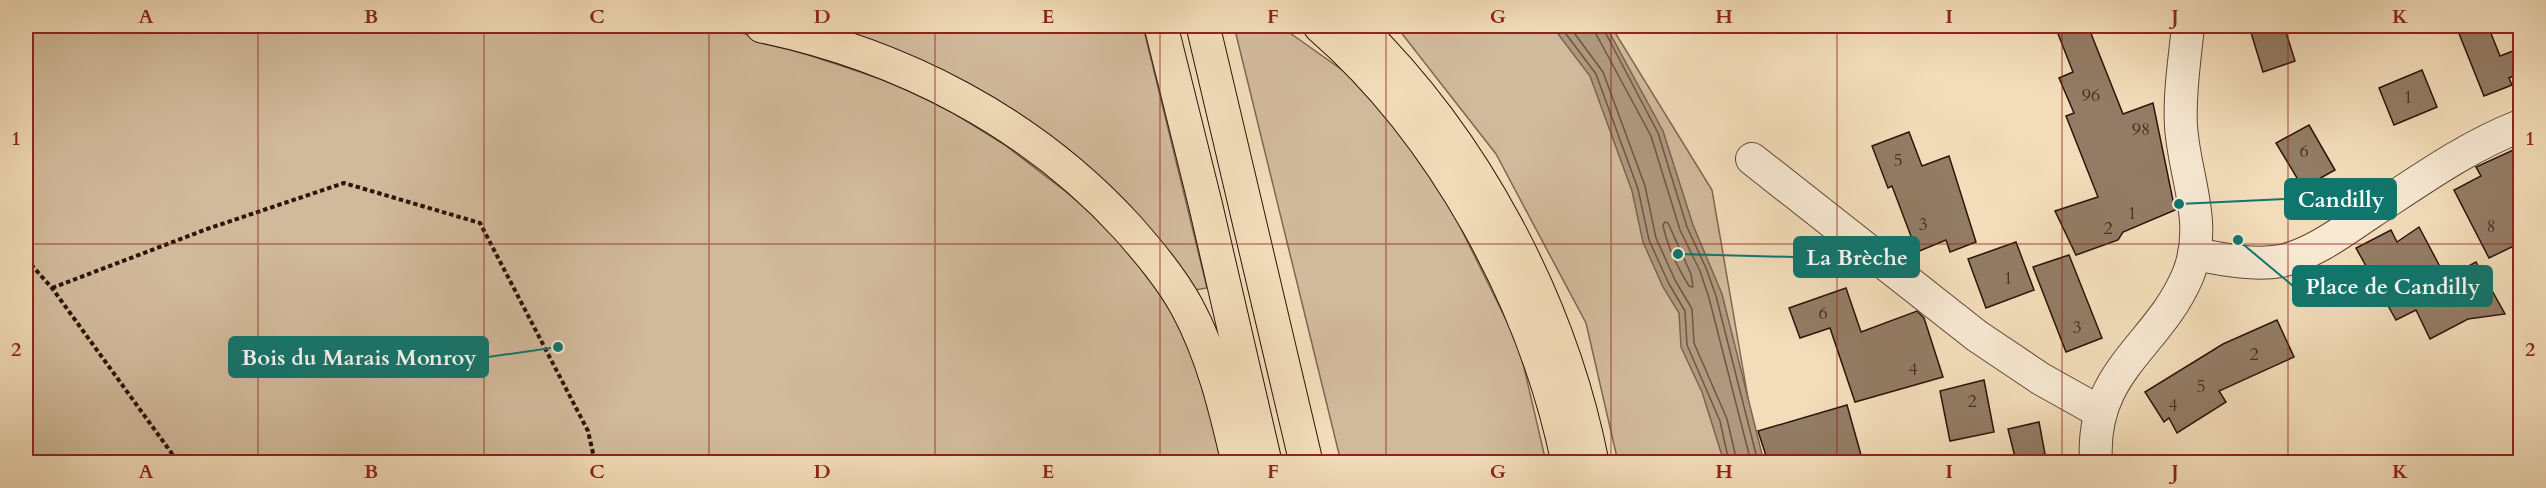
<svg xmlns="http://www.w3.org/2000/svg" width="2546" height="488" font-family="Cardo,serif">
<style>
.green{fill:#d1ba9b;stroke:#7f6752;stroke-width:1.5}
.water{fill:#af987d;stroke:#7b634f;stroke-width:1.5}
.lines{fill:none;stroke-linecap:round;stroke-linejoin:round}
.shore{stroke:#6e5643;stroke-width:1.5}
.building{fill:#937c65;stroke:#2d1409;stroke-width:1.5}
.street-casing{stroke:#5e4635;stroke-width:34}
.primary-casing{stroke:#2d1409;stroke-width:35}
.highway-casing{stroke:#2d1409;stroke-width:35}
.path{stroke:#2d1409;stroke-width:4;stroke-dasharray:4.5 3;stroke-linecap:butt}
.street{stroke:#f7e8d2;stroke-width:32}
.primary{stroke:#f2dcb9;stroke-width:33}
.highway{stroke:#f2dcb9;stroke-width:33}
.grid{fill:none;stroke:#8f2418;stroke-width:1.5;stroke-opacity:0.55}
.labels{text-anchor:middle;dominant-baseline:central;stroke-width:5;stroke-linejoin:round;paint-order:stroke}
.number-label{font-size:18px;fill:#462e20}
.leader{fill:none;stroke:#0f766e;stroke-width:2}
.callout-dot{fill:#0f766e;stroke:#f7e8d2;stroke-width:2}
.callout{fill:#0f766e;stroke:#0f766e;stroke-width:2}
.callout-label{font-size:22px;text-anchor:middle;font-weight:bold;fill:#fff}
.neatline{fill:none;stroke:#8f2418;stroke-width:2}
.grid-label{font-size:20px;text-anchor:middle;font-weight:bold;fill:#8f2418}
</style>
<rect width="100%" height="100%" fill="#f2dcb9"/>
<filter id="stains"><feTurbulence type="fractalNoise" baseFrequency=".00333" numOctaves="4"/><feColorMatrix values="0 0 0 0 .2 0 0 0 0 .09 0 0 0 0 .02 0 0 0 .5 -.17"/></filter>
<radialGradient id="worn" r=".72"><stop offset=".6" stop-color="#630" stop-opacity="0"/><stop offset="1" stop-color="#630" stop-opacity=".3"/></radialGradient>
<g class="green">
<polygon points="26,26 701,26 742,33 918,91 1005,145 1065,191 1110,229 1164,295 1200,363 1223,462 26,462"/>
<polygon points="810,26 1143,26 1207,288 1195,290 1115,195"/>
<polygon points="1234,26 1280,26 1369,89 1439,184 1519,346 1546,462 1341,462"/>
<polygon points="1396,26 1611,26 1712,190 1759,462 1618,462 1586,323 1496,154"/>
</g>
<polygon class="water" points="1552,26 1606,26 1663,131 1693,225 1722,294 1764,462 1724,462 1702,392 1681,347 1679,313 1663,287 1643,242 1632,191 1590,76"/>
<g class="lines">
<g class="shore">
<polyline points="1560,26 1596,74 1638,189 1649,240 1669,284 1685,311 1687,345 1720,421 1729,462"/>
<polyline points="1569,26 1603,72 1645,186 1656,238 1675,280 1692,309 1694,343 1727,419 1737,462"/>
<polyline points="1594,26 1596,34 1651,136 1680,230 1700,271 1709,298 1751,462"/>
<polyline points="1602,26 1658,133 1687,227 1706,268 1716,296 1758,462"/>
<path d="M1665,222l3,1 23,51 2,13 -4,-1c-11,-18 -22,-40 -26,-61z"/>
</g>
</g>
<g class="building">
<polygon points="2055,26 2088,26 2123,114 2153,103 2175,210 2123,232 2118,240 2076,255 2055,211 2098,197 2066,116 2074,113 2059,78 2073,72"/>
<polygon points="2249,26 2284,26 2295,61 2263,72"/>
<polygon points="2456,26 2488,26 2500,56 2513,51 2520,73 2509,78 2512,85 2484,96"/>
<polygon points="2422,70 2437,107 2394,125 2379,88"/>
<polygon points="2309,125 2335,170 2303,188 2276,143"/>
<polygon points="1909,132 1922,166 1949,156 1976,242 1950,252 1946,240 1917,252 1892,186 1888,188 1872,146"/>
<polygon points="2520,147 2520,243 2489,258 2454,190 2481,176 2476,167"/>
<polygon points="2419,227 2446,278 2476,262 2505,314 2468,319 2430,339 2416,310 2396,320 2356,248 2391,230 2397,242"/>
<polygon points="2016,242 2034,290 1986,308 1968,259"/>
<polygon points="2069,255 2102,338 2066,352 2033,267"/>
<polygon points="1846,288 1861,332 1917,311 1924,318 1943,377 1855,402 1830,328 1800,338 1789,308"/>
<polygon points="2277,320 2294,357 2219,391 2226,402 2177,433 2169,418 2164,422 2145,392 2223,344"/>
<polygon points="1984,380 1994,432 1950,441 1940,391"/>
<polygon points="1847,405 1863,462 1768,462 1758,431"/>
<polygon points="2039,422 2045,454 2016,461 2008,429"/>
</g>
<g class="lines">
<g class="street-casing">
<g id="street">
<polyline points="1752,159 1977,336 2041,379 2100,412"/>
<path d="M2194,254c27,5 59,12 87,7 32,-7 62,-30 89,-48 49,-32 96,-66 150,-87"/>
<path d="M2096,462c-6,-92 62,-115 92,-187 21,-51 -4,-99 -7,-149 -2,-33 4,-68 7,-100"/>
</g>
</g>
<g class="primary-casing">
<g id="primary">
<path d="M762,26c139,29 269,96 365,201 22,25 44,51 60,80 26,48 39,103 51,155"/>
<path d="M1320,26c124,108 215,276 248,436"/>
<path d="M1357,26c118,115 203,275 235,436"/>
</g>
</g>
<g class="highway-casing">
<g id="highway">
<polyline points="1161,26 1206,207 1265,462"/>
<polyline points="1203,26 1306,462"/>
</g>
</g>
<g class="path">
<polyline points="26,259 52,288 178,462"/>
<polyline points="52,288 207,229 344,183 480,223 588,431 595,462"/>
</g>
<use href="#street" class="street"/>
<use href="#primary" class="primary"/>
<use href="#highway" class="highway"/>
</g>
<path class="grid" d="M258,26v436M484,26v436M709,26v436M935,26v436M1160,26v436M1386,26v436M1611,26v436M1837,26v436M2062,26v436M2288,26v436M26,244h2494"/>
<g class="labels">
<g class="number-label">
<text x="2091" y="95">96</text>
<text x="2408" y="97">1</text>
<text x="2141" y="129">98</text>
<text x="2304" y="151">6</text>
<text x="1898" y="160">5</text>
<text x="2132" y="213">1</text>
<text x="1923" y="224">3</text>
<text x="2491" y="226">8</text>
<text x="2108" y="228">2</text>
<text x="2008" y="278">1</text>
<text x="1823" y="313">6</text>
<text x="2077" y="327">3</text>
<text x="2254" y="354">2</text>
<text x="1913" y="369">4</text>
<text x="2201" y="386">5</text>
<text x="1972" y="401">2</text>
<text x="2173" y="405">4</text>
</g>
</g>
<path class="leader" d="M2179 204L2285 199M1678 254L1794 257M2238 240L2293 286M558 347L488 357"/>
<g class="callout-dot">
<circle cx="2179" cy="204" r="6"/>
<circle cx="1678" cy="254" r="6"/>
<circle cx="2238" cy="240" r="6"/>
<circle cx="558" cy="347" r="6"/>
</g>
<g class="callout">
<rect x="2285" y="179" width="111" height="40" rx="6"/>
<rect x="1794" y="237" width="125" height="40" rx="6"/>
<rect x="2293" y="266" width="199" height="40" rx="6"/>
<rect x="229" y="337" width="259" height="40" rx="6"/>
</g>
<g class="callout-label">
<text x="2341" y="207">Candilly</text>
<text x="1857" y="265">La Brèche</text>
<text x="2393" y="294">Place de Candilly</text>
<text x="359" y="365">Bois du Marais Monroy</text>
</g>
<rect width="2546" height="488" fill="none" stroke="#f2dcb9" stroke-width="66"/>
<rect x="33" y="33" width="2480" height="422" class="neatline"/>
<g class="grid-label">
<text x="146" y="23">A</text>
<text x="371" y="23">B</text>
<text x="597" y="23">C</text>
<text x="822" y="23">D</text>
<text x="1048" y="23">E</text>
<text x="1273" y="23">F</text>
<text x="1498" y="23">G</text>
<text x="1724" y="23">H</text>
<text x="1949" y="23">I</text>
<text x="2175" y="23">J</text>
<text x="2400" y="23">K</text>
<text x="16" y="145">1</text>
<text x="2530" y="145">1</text>
<text x="16" y="356">2</text>
<text x="2530" y="356">2</text>
<text x="146" y="478">A</text>
<text x="371" y="478">B</text>
<text x="597" y="478">C</text>
<text x="822" y="478">D</text>
<text x="1048" y="478">E</text>
<text x="1273" y="478">F</text>
<text x="1498" y="478">G</text>
<text x="1724" y="478">H</text>
<text x="1949" y="478">I</text>
<text x="2175" y="478">J</text>
<text x="2400" y="478">K</text>
</g>
<rect width="100%" height="100%" filter="url(#stains)"/>
<rect width="100%" height="100%" fill="url(#worn)"/>
</svg>
